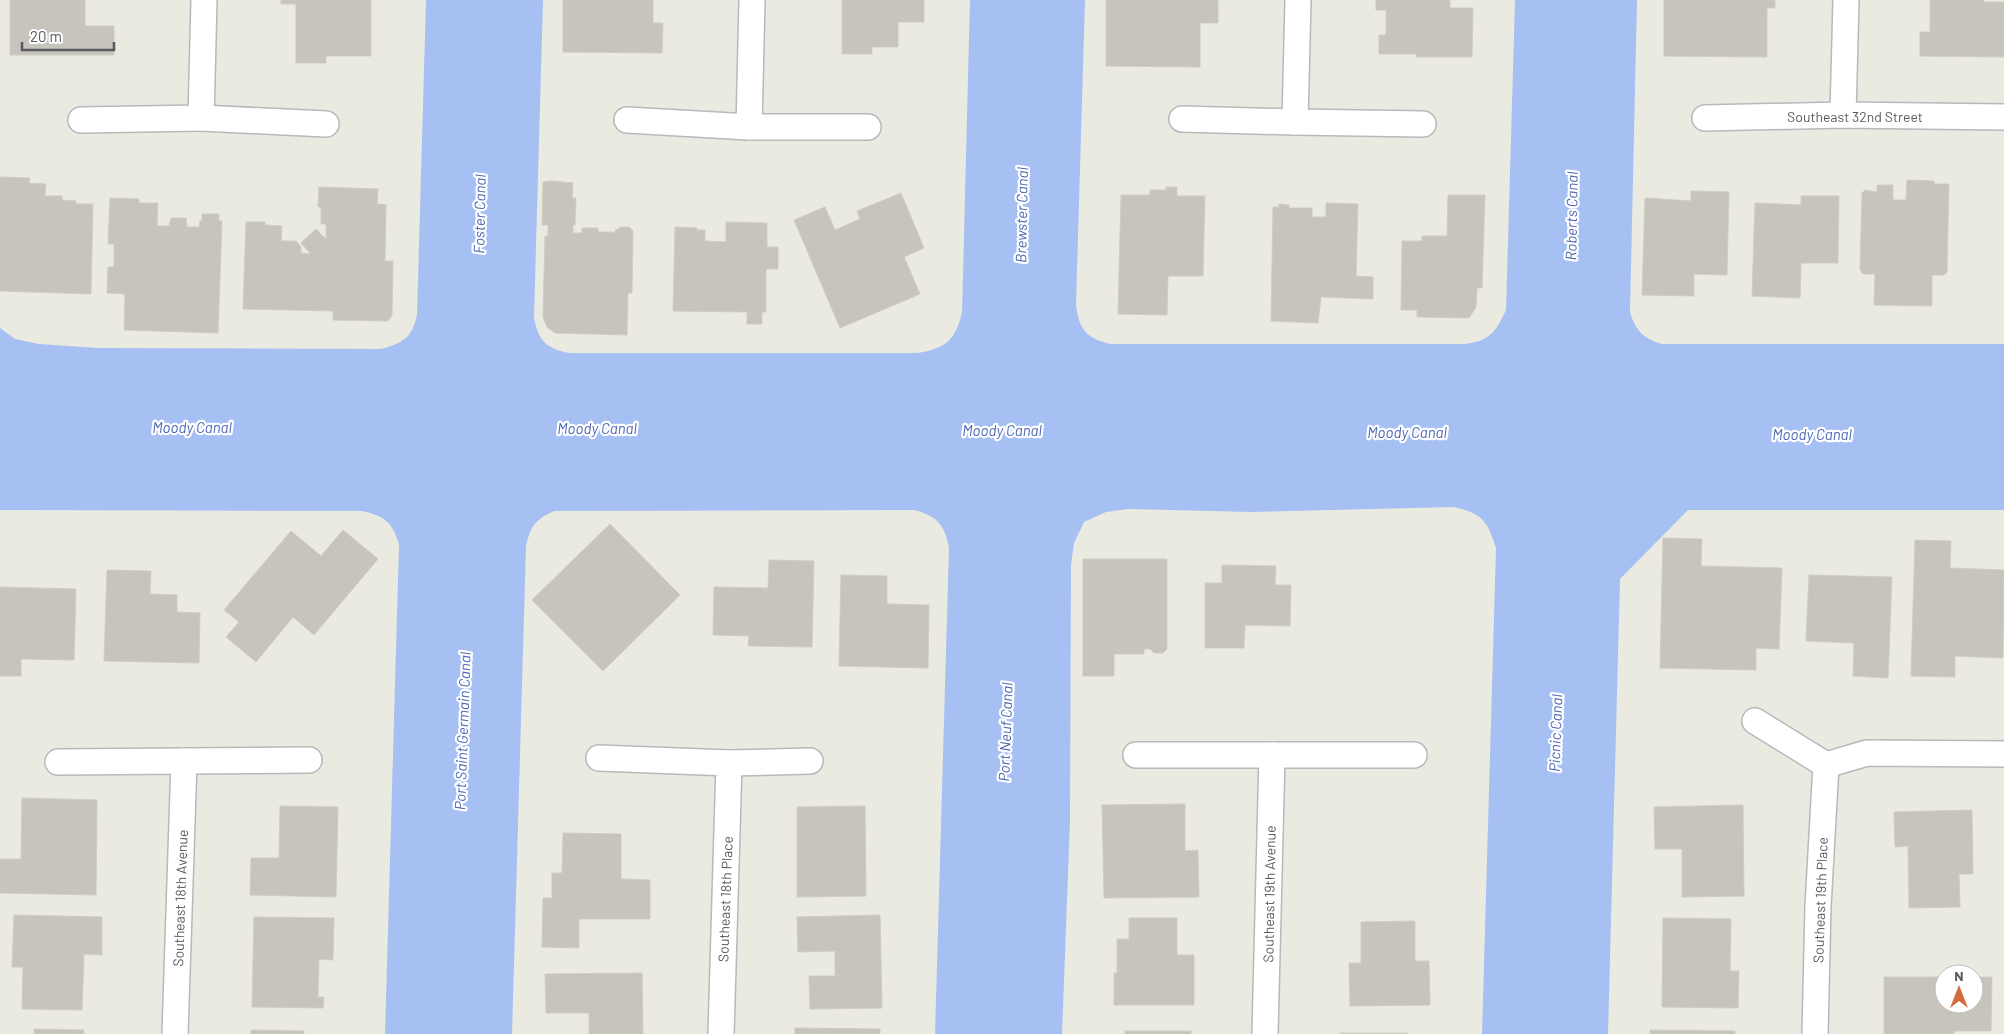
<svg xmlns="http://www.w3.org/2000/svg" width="2004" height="1034" font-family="Barlow,sans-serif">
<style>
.water{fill:#a6c0f4}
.building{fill:#c6c4bd;stroke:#cecdbf}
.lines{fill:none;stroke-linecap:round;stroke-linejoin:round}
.street-casing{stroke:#b8b8be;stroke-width:28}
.street{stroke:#fff;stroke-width:25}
.labels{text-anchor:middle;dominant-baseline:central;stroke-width:4.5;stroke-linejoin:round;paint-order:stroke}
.street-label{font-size:14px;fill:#595a5f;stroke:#fff}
.water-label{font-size:15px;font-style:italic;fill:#4d67b4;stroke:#fff}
</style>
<rect width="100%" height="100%" fill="#eaeae0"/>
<path class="water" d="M426,0h117l-9,317c4,23 12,32 36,36h347c28,-4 39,-13 45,-41l8,-312h115l-9,305c3,24 10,33 34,39h354c26,-3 31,-11 42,-34l9,-310h122l-7,312c5,18 14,27 32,32h342v166h-316l-68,69 -12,455h-126l14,-486c-8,-26 -14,-35 -42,-41l-203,5 -123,-3 -22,3 -22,10 -10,21 -3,22 -1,256 -8,213h-127l14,-487c-5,-23 -12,-31 -35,-37l-360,1c-19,9 -23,14 -28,35l-14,488h-127l14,-490c-7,-22 -14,-28 -37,-33l-362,-1v-182l15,11 24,5 59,4 283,1c22,-6 31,-11 36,-34z"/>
<g class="building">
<polygon points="10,0 85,0 85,26 114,26 114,55 10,55"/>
<polygon points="281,0 371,0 371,56 326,56 326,63 296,63 296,4 281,4"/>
<polygon points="563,0 653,0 653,23 663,23 662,53 563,52"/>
<polygon points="842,0 924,0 924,22 898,22 898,47 872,47 872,54 842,54"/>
<polygon points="1106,0 1218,0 1218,23 1200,23 1200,67 1106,66"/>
<polygon points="1376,0 1450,0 1450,8 1473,8 1472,57 1416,57 1416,54 1379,54 1379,35 1386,35 1386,10 1376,10"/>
<polygon points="1664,0 1775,0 1775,8 1767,8 1767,57 1664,56"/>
<polygon points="1930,0 1984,0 1984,2 2004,2 2004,57 1920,56 1920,32 1930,32"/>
<polygon points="0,177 30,178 29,183 46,184 45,196 62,196 62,200 76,201 76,204 93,204 91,294 0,291"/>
<polygon points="1907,180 1934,181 1934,184 1949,184 1947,272 1944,275 1932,275 1932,306 1874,305 1875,274 1863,274 1860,270 1862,193 1865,190 1877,192 1877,185 1893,185 1893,200 1906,200"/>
<polygon points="551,181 573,183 572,198 576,198 575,225 573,225 573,233 582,233 582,228 598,228 598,232 613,232 615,234 615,231 620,227 629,227 633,231 632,293 628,293 627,335 555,333 547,327 543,317 545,236 548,236 548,225 542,225 543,182"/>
<polygon points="319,187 378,189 377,204 386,205 385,261 393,261 392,315 388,321 333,320 333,311 243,309 246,222 265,222 265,225 282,226 281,241 296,241 301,247 301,253 311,254 301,243 316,229 326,239 326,224 321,224 321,207 318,207"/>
<polygon points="1166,187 1177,187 1177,196 1205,196 1203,276 1168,276 1167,315 1118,314 1121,195 1150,195 1150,190 1166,190"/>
<polygon points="1691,191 1729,192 1727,275 1694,274 1694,296 1642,295 1645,198 1691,201"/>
<polygon points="901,193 924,248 904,257 920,294 840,328 794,220 825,207 835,230 860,219 857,211"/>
<polygon points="1448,195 1485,195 1482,288 1477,288 1476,307 1469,318 1417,317 1417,310 1401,310 1402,241 1422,241 1422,236 1447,236"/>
<polygon points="1801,196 1839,196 1838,263 1801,263 1800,298 1752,296 1755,203 1801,205"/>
<polygon points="110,198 139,199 139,203 158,203 157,226 169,226 171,218 186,218 187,227 199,227 200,221 202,221 202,214 219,214 219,221 222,221 218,333 124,330 125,294 107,293 108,267 114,267 114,244 108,244"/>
<polygon points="1326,203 1358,204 1356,276 1373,277 1373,299 1321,297 1318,323 1271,321 1273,207 1279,207 1279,204 1289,205 1289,208 1312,208 1312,217 1326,217"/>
<polygon points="726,222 767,223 767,247 778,247 778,269 766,269 766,312 762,312 762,324 747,324 747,312 673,311 675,227 697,228 697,230 705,230 705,241 726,242"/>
<polygon points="610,524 680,595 603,671 532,600"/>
<polygon points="343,530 378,559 314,635 293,617 256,662 226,637 239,622 224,610 291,531 321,556"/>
<polygon points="1663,538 1702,539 1701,566 1782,568 1779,649 1756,648 1756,670 1660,668"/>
<polygon points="1915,540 1951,541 1950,568 2004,570 2003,658 1955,656 1955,677 1911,676"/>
<polygon points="1083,559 1167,559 1167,649 1163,653 1154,653 1150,649 1144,649 1144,654 1114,654 1114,676 1083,676"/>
<polygon points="769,560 814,561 812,647 748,646 749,636 713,635 714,587 768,588"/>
<polygon points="1222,565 1276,566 1275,585 1291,585 1290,626 1245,625 1244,648 1205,648 1205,583 1222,583"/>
<polygon points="107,570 151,571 150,594 177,595 177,612 200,613 199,663 104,661"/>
<polygon points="841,575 887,576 887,604 929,605 928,668 839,666"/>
<polygon points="1809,575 1892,577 1888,678 1853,676 1854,643 1806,641"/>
<polygon points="0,587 76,589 74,660 21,659 21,676 0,676"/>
<polygon points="22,798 97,800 96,895 0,893 0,859 21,859"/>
<polygon points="1185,804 1185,851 1198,850 1199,897 1104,898 1102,805"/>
<polygon points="1743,805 1744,896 1682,897 1682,849 1655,849 1654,807"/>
<polygon points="280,806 338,807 336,897 250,895 251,858 279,858"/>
<polygon points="865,806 866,896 797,897 797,807"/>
<polygon points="1972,810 1973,874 1959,874 1960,907 1909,908 1908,846 1895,847 1894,812"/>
<polygon points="563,833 621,834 621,879 650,880 650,919 579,919 579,948 542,947 543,898 552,898 552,873 562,873"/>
<polygon points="14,915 102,917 102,955 84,954 82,1010 22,1009 23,967 12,967"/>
<polygon points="880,915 882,1008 810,1009 809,976 835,976 835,951 798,952 797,917"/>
<polygon points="254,917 334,918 333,960 319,959 318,997 324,997 323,1008 252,1007"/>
<polygon points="1129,918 1177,918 1177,955 1194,955 1194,1005 1114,1005 1114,973 1117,973 1117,939 1129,939"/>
<polygon points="1663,918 1731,919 1730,971 1739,971 1738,1008 1662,1007"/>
<polygon points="1415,921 1415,961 1429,961 1430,1005 1350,1006 1349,963 1361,963 1361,922"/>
<polygon points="642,973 643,1034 589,1034 589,1013 546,1013 545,974"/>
<polygon points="1884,977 1944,977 1944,1004 1974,1004 1974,977 1992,977 1991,1031 1954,1031 1954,1034 1884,1034"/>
<polygon points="795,1028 880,1029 880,1034 795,1034"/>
<polygon points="34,1029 84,1030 84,1034 34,1034"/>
<polygon points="251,1030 304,1031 304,1034 251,1034"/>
<polygon points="1650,1030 1735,1031 1735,1034 1650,1034"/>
<rect x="1125" y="1031" width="66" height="3"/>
<rect x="1340" y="1033" width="67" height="1"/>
</g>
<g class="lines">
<g class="street-casing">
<g id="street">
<polyline points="1298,0 1295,122 1423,124"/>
<polyline points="1843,115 1846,0"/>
<polyline points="201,118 326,124"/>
<polyline points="1705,118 1843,115 2004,117"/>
<polyline points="1182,119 1295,122"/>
<polyline points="81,120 201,118 204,0"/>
<polyline points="627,120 749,127 752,0"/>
<polyline points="749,127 868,127"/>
<polyline points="1755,721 1826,765 1867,753 2004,754"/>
<polyline points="1136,755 1414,755"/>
<polyline points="599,758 729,763 721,1034"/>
<polyline points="184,761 309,760"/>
<polyline points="58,762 184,761 175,1034"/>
<polyline points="729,763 810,761"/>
<polyline points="1265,1034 1272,755"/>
<polyline points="1815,1034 1818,906 1826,765"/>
</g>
</g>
<use href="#street" class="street"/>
</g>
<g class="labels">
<g class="street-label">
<text x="1855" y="116">Southeast 32nd Street</text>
<text transform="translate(1269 894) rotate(-89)">Southeast 19th Avenue</text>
<text transform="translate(180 898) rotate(-88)">Southeast 18th Avenue</text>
<text transform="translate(725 899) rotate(-88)">Southeast 18th Place</text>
<text transform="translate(1820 900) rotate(-88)">Southeast 19th Place</text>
</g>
<g class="water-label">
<text transform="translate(479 214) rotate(-89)">Foster Canal</text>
<text transform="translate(1021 215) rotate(-89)">Brewster Canal</text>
<text transform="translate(1571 216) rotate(-89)">Roberts Canal</text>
<text x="192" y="427">Moody Canal</text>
<text x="597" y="428">Moody Canal</text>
<text x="1002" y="430">Moody Canal</text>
<text x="1407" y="432">Moody Canal</text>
<text x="1812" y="434">Moody Canal</text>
<text transform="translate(462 731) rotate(-88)">Port Saint Germain Canal</text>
<text transform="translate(1005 732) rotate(-88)">Port Neuf Canal</text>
<text transform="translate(1555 733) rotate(-88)">Picnic Canal</text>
</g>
</g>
<g transform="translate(1959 989)"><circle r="24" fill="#ffffff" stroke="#bdbdbf"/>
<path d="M0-4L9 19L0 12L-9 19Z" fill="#d46b3c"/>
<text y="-8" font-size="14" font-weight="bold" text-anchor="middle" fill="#595a5f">N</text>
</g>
<path d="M22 42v8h92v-8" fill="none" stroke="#595a5f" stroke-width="2.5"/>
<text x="30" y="42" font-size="15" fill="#595a5f" stroke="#ffffff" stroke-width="4" paint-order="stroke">20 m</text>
</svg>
